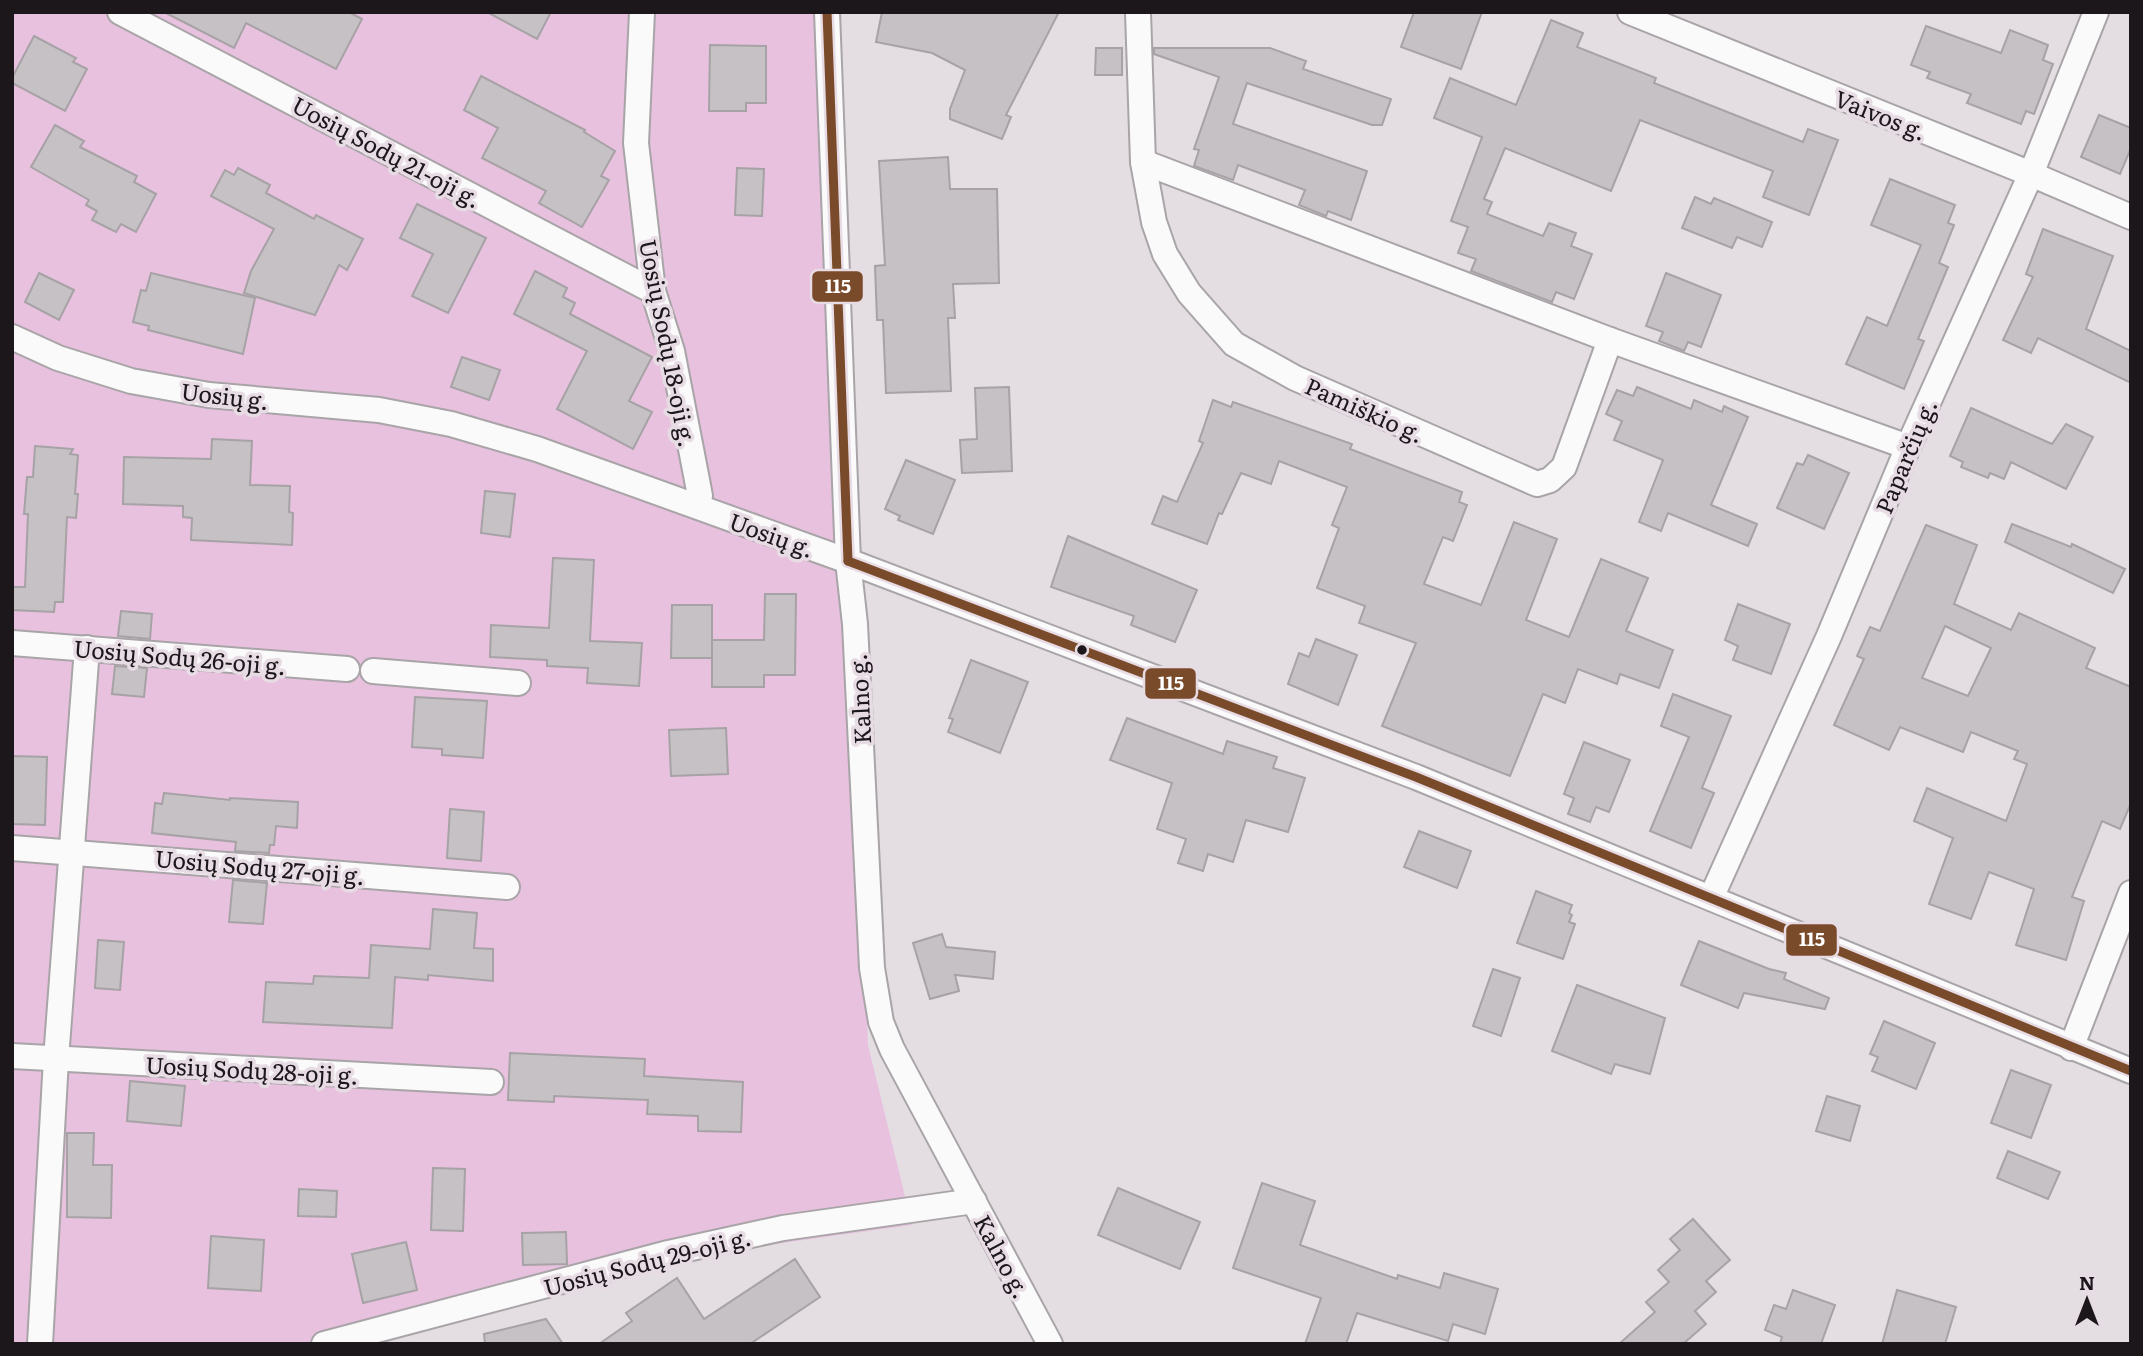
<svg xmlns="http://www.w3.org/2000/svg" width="2143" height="1356" font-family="Literata,serif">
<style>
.green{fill:#e7c1de}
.building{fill:#c6c1c5;stroke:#a6a2a5;stroke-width:2;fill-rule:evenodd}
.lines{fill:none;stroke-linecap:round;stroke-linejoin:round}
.street-casing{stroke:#a8a4a7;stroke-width:28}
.street{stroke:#fbfafb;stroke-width:24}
.bus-1-casing{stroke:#e7dbe4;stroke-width:14}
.bus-1{stroke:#7a4b2a;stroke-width:9}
.bus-dot{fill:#1b171a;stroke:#e7dbe4;stroke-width:2.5}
.labels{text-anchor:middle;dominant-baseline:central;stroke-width:7;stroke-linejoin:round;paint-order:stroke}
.street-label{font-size:23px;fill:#1b171a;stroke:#e7dbe4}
.line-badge{stroke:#e7dbe4;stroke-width:2.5}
.badge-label{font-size:19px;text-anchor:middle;font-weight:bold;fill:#fff}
</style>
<rect width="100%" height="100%" fill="#e4dee3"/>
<polygon class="green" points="12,12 822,12 868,1045 912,1225 682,1257 365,1344 12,1344"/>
<g class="building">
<polygon points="164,12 349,12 362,19 336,69 246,23 234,48"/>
<polygon points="487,12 551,12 537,39"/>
<polygon points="882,12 1059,12 1006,115 1011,117 1002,139 950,119 950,109 965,70 932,53 876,42"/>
<polygon points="1414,12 1482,12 1461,69 1401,47"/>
<polygon points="1551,20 1583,33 1577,47 1656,78 1654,83 1803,142 1808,129 1838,140 1809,215 1763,197 1773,171 1640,120 1611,191 1505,148 1484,199 1492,202 1487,214 1543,236 1549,223 1576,233 1571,246 1592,254 1574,299 1556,292 1552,302 1471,271 1476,259 1458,253 1468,227 1451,221 1482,137 1434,118 1450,78 1516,105"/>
<polygon points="1926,26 2001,53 2010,30 2048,45 2043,60 2053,64 2034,114 2026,111 2021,124 1967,103 1971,94 1927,78 1930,72 1911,65"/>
<polygon points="34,36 76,58 73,62 87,69 65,111 12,83 12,78"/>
<polygon points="710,45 766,46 766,103 746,103 746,111 709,111"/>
<polygon points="1096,48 1122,48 1122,75 1095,75"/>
<polygon points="1154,48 1270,48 1306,61 1303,69 1391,99 1382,125 1372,125 1247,83 1233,124 1367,171 1351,220 1328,211 1326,216 1299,205 1305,190 1238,165 1233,180 1194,166 1199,150 1194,149 1219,77 1154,54"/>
<polygon points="481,76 585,130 584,132 615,151 601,176 609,180 582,227 539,203 546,191 482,158 498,128 464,110"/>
<polygon points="2099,115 2131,128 2131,148 2120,174 2081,157"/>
<polygon points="55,125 84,141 80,147 137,176 134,182 156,194 136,232 121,224 116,232 92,220 97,211 86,205 89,200 31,167"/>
<polygon points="948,157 950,189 997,189 999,283 953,284 955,318 948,318 951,391 886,393 883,320 877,320 875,266 885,265 879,161"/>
<polygon points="238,168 270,185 266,193 314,219 316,215 363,239 347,270 339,265 315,315 244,293 251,271 274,229 211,196 225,170 234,175"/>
<polygon points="737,168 764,169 762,216 735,215"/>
<polygon points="1890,179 1955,205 1948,223 1954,225 1939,263 1948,267 1918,339 1924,341 1904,389 1846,364 1867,317 1887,326 1921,245 1871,225"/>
<polygon points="1695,197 1711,204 1714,198 1772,222 1762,247 1737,237 1732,248 1682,228"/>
<polygon points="417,204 486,238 448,313 412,296 433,254 400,238"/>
<polygon points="2043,229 2113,256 2086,329 2131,351 2131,383 2038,338 2031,353 2003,340 2033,277 2026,274"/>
<polygon points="535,271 567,288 563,297 575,303 570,314 652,357 629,401 652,412 633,449 557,409 587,351 514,314"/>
<polygon points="39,273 74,290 59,320 25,302"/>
<polygon points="151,273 255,298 243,354 148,330 149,326 133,322 141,290 146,291"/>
<polygon points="1666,273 1721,295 1701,347 1688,342 1684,351 1682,350 1659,341 1663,332 1646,326"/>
<polygon points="462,357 500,370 489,400 451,387"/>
<polygon points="1009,387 1012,471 962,473 960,440 977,439 975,388"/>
<polygon points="1637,387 1691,409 1694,400 1722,412 1724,406 1748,417 1711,505 1757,524 1748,546 1668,513 1661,531 1639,522 1663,460 1614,440 1622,421 1606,414 1617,390 1633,396"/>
<polygon points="1213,400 1231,407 1233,402 1352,444 1350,449 1462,492 1459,502 1467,505 1453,541 1443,537 1424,584 1481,605 1514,522 1557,539 1526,620 1569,637 1601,559 1648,578 1626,631 1673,650 1659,688 1620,674 1617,684 1578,669 1565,703 1543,694 1510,776 1382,726 1416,643 1359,623 1365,606 1317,588 1339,528 1332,525 1347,487 1279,461 1271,484 1241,473 1222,514 1219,513 1207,544 1152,524 1163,496 1177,502 1203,443 1199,441"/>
<polygon points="1971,408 2052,444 2066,424 2093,437 2066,489 2011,462 2004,479 1990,473 1988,478 1961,467 1963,462 1950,456"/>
<polygon points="212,439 252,441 250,485 290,486 289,512 293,513 292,545 191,540 192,518 183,517 183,506 123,504 124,457 211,459"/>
<polygon points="35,446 73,449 70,454 78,455 75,494 78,494 76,518 67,517 63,602 55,602 54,612 12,610 12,587 25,587 28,514 24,514 27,477 33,477"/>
<polygon points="1808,455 1849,473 1824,529 1777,508 1797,463 1803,465"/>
<polygon points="906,460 955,480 933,534 898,520 900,516 885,509"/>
<polygon points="485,491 515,494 510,537 481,533"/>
<polygon points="2012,524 2071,547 2072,544 2125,569 2113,593 2005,542"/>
<path d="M1926,525l51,20 -23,59 57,26 8,-17 76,35 -9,20 45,19v116l-11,26 -18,-8 -30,76 12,4 -18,59 -50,-15 18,-56 -45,-17 -18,47 -42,-15 24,-66 -39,-17 13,-33 79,33 21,-57 -13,-5 4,-8 -47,-19 -8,20 -63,-25 -11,23 -55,-25 30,-66 -7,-3 13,-29 10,4zM1945,626l46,22 -23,48 -46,-18z"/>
<polygon points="1068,536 1197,590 1175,642 1131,625 1134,616 1051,587"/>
<polygon points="553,558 594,560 590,641 642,643 639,686 587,683 588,668 547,666 547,660 490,657 491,625 549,628"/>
<polygon points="765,594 796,594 795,675 764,675 764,687 712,687 712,640 764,640"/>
<polygon points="1738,604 1790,624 1771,674 1733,660 1738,646 1725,640"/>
<polygon points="672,605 712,605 712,658 671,658"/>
<polygon points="121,611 152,614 150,639 118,636"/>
<polygon points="1316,639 1357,655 1338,705 1288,684 1299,653 1309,657"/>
<polygon points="971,660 1028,682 1000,753 948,732 953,719 949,718"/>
<polygon points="115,666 147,668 144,697 112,694"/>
<polygon points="1673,694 1731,716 1702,788 1714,793 1691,848 1650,831 1689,737 1661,726"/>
<polygon points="415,697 487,701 483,758 442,755 442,749 412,747"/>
<polygon points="1127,718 1223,754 1227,741 1277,757 1273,768 1305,778 1288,832 1246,820 1233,862 1208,854 1203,871 1178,863 1186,839 1157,829 1172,783 1110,760"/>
<polygon points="726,728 728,774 671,776 669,730"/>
<polygon points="1584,742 1630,760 1609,812 1596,807 1590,822 1568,814 1574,798 1564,794"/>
<polygon points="12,756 47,757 45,825 12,824"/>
<polygon points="164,793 230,800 230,798 298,802 297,828 276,826 274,845 270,845 269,853 235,851 236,842 152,833 155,803 162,804"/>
<polygon points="450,809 484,812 481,861 447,858"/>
<polygon points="1419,831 1471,851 1457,888 1404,867"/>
<polygon points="233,880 267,883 263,924 229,922"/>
<polygon points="1536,891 1572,905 1569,913 1572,915 1569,922 1575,924 1563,959 1517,943"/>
<polygon points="433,909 477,913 474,948 493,949 493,981 428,975 428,980 395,977 392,1028 263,1022 266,982 313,984 314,976 369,978 371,945 430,949"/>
<polygon points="942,934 946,947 995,952 993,979 955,975 959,991 930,999 913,943"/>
<polygon points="98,940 124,942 120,990 95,988"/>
<polygon points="1699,941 1769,969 1786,973 1784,979 1829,998 1825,1009 1744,993 1738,1008 1681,985"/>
<polygon points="1493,969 1520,978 1501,1036 1473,1026"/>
<polygon points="1577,985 1665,1018 1650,1074 1615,1064 1611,1074 1552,1051"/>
<polygon points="1884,1021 1935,1043 1916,1089 1872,1071 1878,1057 1870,1054"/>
<polygon points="510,1053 645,1059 644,1076 743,1082 741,1132 698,1131 698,1116 647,1114 648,1100 554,1096 554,1102 508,1100"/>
<polygon points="2011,1070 2051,1085 2031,1138 1991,1123"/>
<polygon points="130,1081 185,1086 181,1126 127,1121"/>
<polygon points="1827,1096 1860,1106 1850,1141 1816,1131"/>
<polygon points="67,1133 94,1133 93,1165 112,1165 111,1218 67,1217"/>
<polygon points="2008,1151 2060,1172 2048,1199 1997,1178"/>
<polygon points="433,1168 465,1169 463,1231 431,1230"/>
<polygon points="1262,1183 1315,1201 1300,1245 1397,1279 1398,1275 1440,1288 1444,1273 1498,1289 1485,1334 1453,1324 1448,1341 1357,1313 1346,1344 1305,1344 1321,1298 1233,1268"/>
<polygon points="1118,1188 1200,1222 1180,1269 1098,1235"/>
<polygon points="299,1189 337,1191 336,1217 298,1216"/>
<polygon points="1693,1219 1730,1260 1706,1281 1716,1292 1695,1311 1706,1324 1683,1344 1619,1344 1655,1312 1646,1302 1669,1282 1658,1270 1680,1250 1670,1239"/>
<polygon points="566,1232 567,1264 523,1265 522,1233"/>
<polygon points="211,1236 264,1240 261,1291 208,1288"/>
<polygon points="406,1242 417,1290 363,1303 352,1254"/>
<polygon points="795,1259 820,1297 750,1344 599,1344 632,1321 626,1313 677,1278 704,1319"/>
<polygon points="1793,1290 1835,1305 1821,1344 1780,1344 1782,1337 1765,1330 1774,1305 1786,1309"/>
<polygon points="1897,1290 1956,1307 1945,1344 1882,1344"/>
<polygon points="546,1319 563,1344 485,1344 484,1334"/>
</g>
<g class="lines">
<g class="street-casing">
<g id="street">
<polyline points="120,12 653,291"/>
<polyline points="642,12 636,143 653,291 672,351 697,480 700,496 696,505"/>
<polyline points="827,12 848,561 855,624 872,968 881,1022 892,1049 1050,1344"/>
<polyline points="1138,12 1143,162 1154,222 1165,254 1189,293 1234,344 1295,378 1537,484 1550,480 1564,467 1610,340"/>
<polyline points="1630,12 2031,174 2131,217"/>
<polyline points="1143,162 1610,340 1908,447"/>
<polyline points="12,337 58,358 131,381 209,395 379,410 451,424 537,449 848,561 1416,777 2131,1071"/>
<polyline points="12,643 347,669"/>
<polyline points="373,671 518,683"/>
<polyline points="12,848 507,887"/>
<polyline points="1711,898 1829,636 1908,447 2031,174 2096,12"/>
<polyline points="2071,1048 2131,893"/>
<polyline points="12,1056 491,1082"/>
<polyline points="40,1344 56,1059 87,648"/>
<polyline points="324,1344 664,1254 783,1228 974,1201"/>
</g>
</g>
<use href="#street" class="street"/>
<g class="bus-1-casing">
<g id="bus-1">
<polyline points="827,12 848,561"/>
<polyline points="848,561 1416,777 2131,1071"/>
</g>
</g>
<use href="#bus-1" class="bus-1"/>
</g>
<circle class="bus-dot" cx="1082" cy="650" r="6"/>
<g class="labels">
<g class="street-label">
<text transform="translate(1881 114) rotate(22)">Vaivos g.</text>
<text transform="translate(387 151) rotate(28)">Uosių Sodų 21-oji g.</text>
<text transform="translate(669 343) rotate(79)">Uosių Sodų 18-oji g.</text>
<text transform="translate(225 395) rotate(7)">Uosių g.</text>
<text transform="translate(1365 409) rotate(24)">Pamiškio g.</text>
<text transform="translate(1905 456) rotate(-67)">Paparčių g.</text>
<text transform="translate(772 534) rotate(20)">Uosių g.</text>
<text transform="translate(180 656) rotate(5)">Uosių Sodų 26-oji g.</text>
<text transform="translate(859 699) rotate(-93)">Kalno g.</text>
<text transform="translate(260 866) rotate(5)">Uosių Sodų 27-oji g.</text>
<text transform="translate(252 1069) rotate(3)">Uosių Sodų 28-oji g.</text>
<text transform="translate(1003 1256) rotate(62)">Kalno g.</text>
<text transform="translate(647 1261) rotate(-14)">Uosių Sodų 29-oji g.</text>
</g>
</g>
<g class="line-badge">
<rect x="811" y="270" width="53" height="33" rx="7" fill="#7a4b2a"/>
<rect x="1144" y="667" width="53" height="33" rx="7" fill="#7a4b2a"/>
<rect x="1785" y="923" width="53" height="34" rx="7" fill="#7a4b2a"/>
</g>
<g class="badge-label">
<text x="838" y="293">115</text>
<text x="1171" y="690">115</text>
<text x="1812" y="946">115</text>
</g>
<rect width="2143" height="1356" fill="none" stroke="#1b171a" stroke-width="28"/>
<g transform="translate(2087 1300)" stroke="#e7dbe4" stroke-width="5" paint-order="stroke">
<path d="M0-5L12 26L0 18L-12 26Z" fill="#1b171a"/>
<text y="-10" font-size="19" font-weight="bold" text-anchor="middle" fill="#1b171a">N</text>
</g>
</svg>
